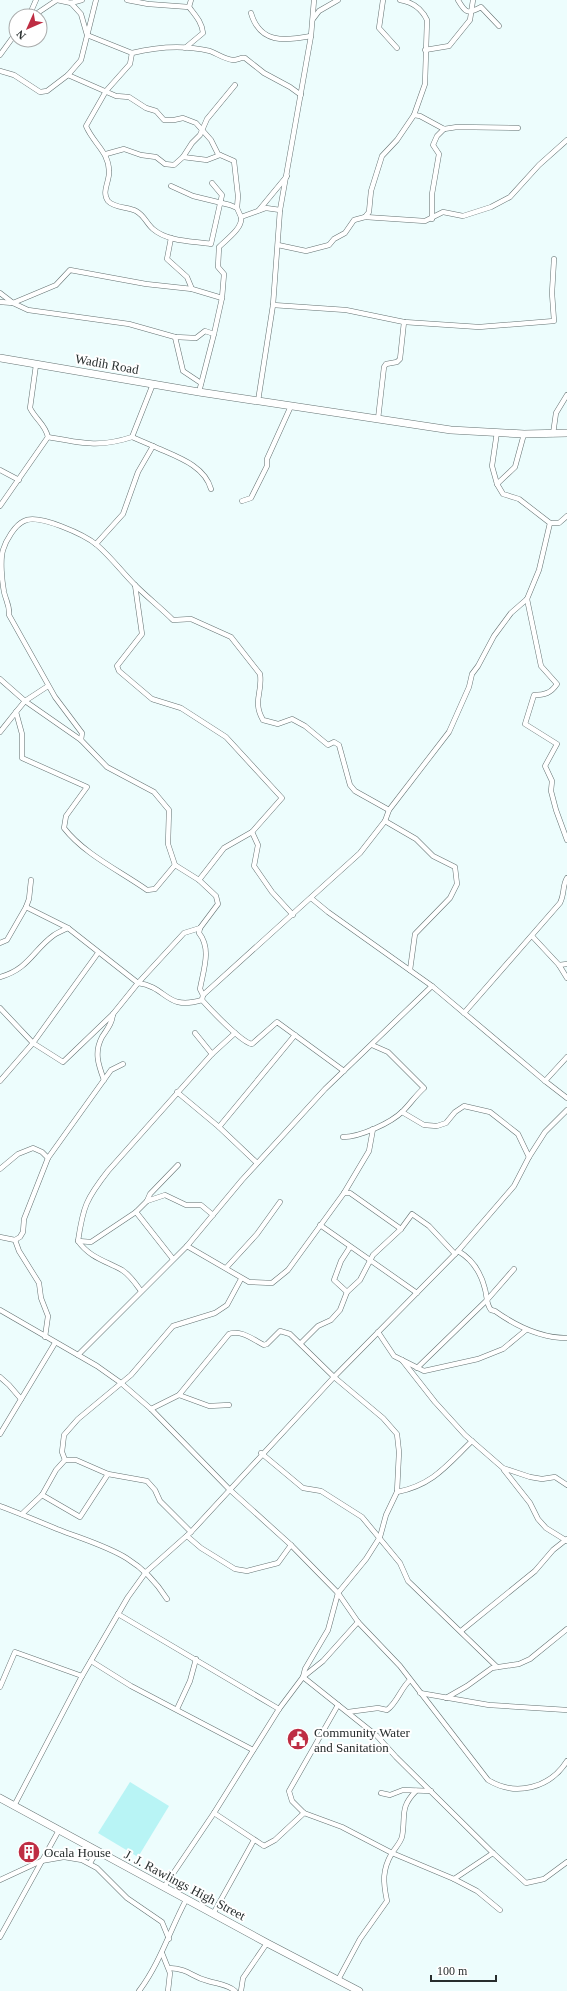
<svg xmlns="http://www.w3.org/2000/svg" width="567" height="1991" font-family="'Times New Roman',serif">
<style>
.green{fill:#b8f4f5}
.lines{fill:none;stroke-linecap:round;stroke-linejoin:round}
.street-casing{stroke:#647272;stroke-width:5.5}
.secondary-casing{stroke:#647272;stroke-width:8}
.primary-casing{stroke:#647272;stroke-width:8}
.street{stroke:#fff;stroke-width:4.5}
.secondary{stroke:#fff;stroke-width:7}
.primary{stroke:#fff;stroke-width:7}
.labels{text-anchor:middle;dominant-baseline:central;stroke-width:4;stroke-linejoin:round;paint-order:stroke}
.street-label{font-size:13px;fill:#272d2d;stroke:#fff}
.poi-label{font-size:13px;fill:#272d2d;stroke:#fff;text-anchor:start}
</style>
<rect width="100%" height="100%" fill="#edfdfd"/>
<polygon class="green" points="130,1782 169,1806 138,1857 98,1833"/>
<g class="lines">
<g class="street-casing">
<g id="street">
<path d="M127,0l21,4 41,3c6,8 13,15 14,26l-18,15"/>
<polyline points="383,0 379,28 397,48"/>
<path d="M458,0c7,12 9,15 23,7l18,19"/>
<polyline points="71,3 81,14 87,35 132,53"/>
<polyline points="189,7 191,0"/>
<path d="M251,13c9,31 34,28 60,23"/>
<polyline points="29,16 36,0"/>
<polyline points="33,16 57,0 71,3 82,0"/>
<polyline points="313,19 319,11 338,0"/>
<polyline points="425,50 449,46 470,20 473,0"/>
<polyline points="0,55 16,33"/>
<polyline points="0,71 14,75 40,92 47,91 68,75 81,60 96,0"/>
<polyline points="68,75 116,96 129,97 146,108 156,111 164,120 174,120 183,118 196,123 211,140 218,154 234,161 238,196 237,208"/>
<polyline points="414,115 420,116 444,129 457,127 518,128"/>
<polyline points="106,154 124,149 141,155 156,157 165,164 174,165 183,157 207,160 220,155"/>
<polyline points="183,157 192,143 200,135 207,119 235,85"/>
<path d="M212,183l10,12 -11,49c-18,-3 -43,-2 -58,-15 -6,-5 -9,-14 -17,-18 -8,-4 -22,-3 -28,-10 -7,-9 2,-20 1,-30 0,-19 -16,-28 -23,-45l20,-35 24,-27 2,-11c24,-6 53,-8 78,-2 8,3 14,8 23,9 5,0 8,-3 12,-2l19,15 26,14 11,8"/>
<polyline points="171,186 193,196 230,205 237,208 241,217"/>
<polyline points="259,210 287,176"/>
<polyline points="365,217 425,221 443,212 463,216 491,207 510,197 539,165 567,140"/>
<polyline points="432,219 432,194 439,154 433,145 437,136 444,129"/>
<polyline points="171,238 167,259 187,277 192,289"/>
<path d="M278,245l28,6 23,-6 5,-6 11,-6 9,-13 11,-3 4,-5 2,-21 11,-35 15,-16 17,-25 11,-31 2,-64c-5,-11 -15,-18 -27,-20"/>
<polyline points="0,293 13,303 28,310 129,324 175,337 196,338 205,331 214,334"/>
<polyline points="0,302 13,303 56,285 70,270 146,284 192,289 222,298"/>
<polyline points="273,305 346,310 404,322 479,327 554,321 552,293 554,259"/>
<polyline points="175,337 183,371 201,383"/>
<path d="M199,392l15,-58 8,-36 2,-24 -6,-7 1,-20c8,-8 24,-19 22,-30l25,-9 14,2"/>
<polyline points="258,401 273,305 280,210 311,36 314,0"/>
<polyline points="378,419 384,367 386,364 397,362 400,359 404,322"/>
<polyline points="497,432 492,466 497,484"/>
<polyline points="553,434 556,413 567,395"/>
<path d="M48,437c33,6 51,11 84,0l21,9 -15,26 -15,42 -27,30"/>
<polyline points="132,437 153,384"/>
<path d="M153,446c21,10 51,18 58,43"/>
<polyline points="0,470 19,480"/>
<polyline points="242,501 251,498 267,466 267,459 291,406"/>
<path d="M0,506l48,-69c-3,-13 -12,-17 -18,-29l6,-43"/>
<polyline points="550,523 559,523 567,516"/>
<polyline points="135,585 142,634 117,666 119,671 152,699 181,708 226,737 282,798 252,832 224,848 199,880"/>
<path d="M527,599l14,67 16,18c-6,9 -12,11 -23,11l-9,29 32,20 -12,22 7,15 -1,10 5,19 11,30"/>
<polyline points="0,679 25,701 81,740"/>
<path d="M48,686l-23,15 -9,11 6,22v24l65,29 -21,29 -2,12c20,26 56,43 83,62l8,-1 20,-24"/>
<polyline points="0,732 16,712"/>
<polyline points="385,821 416,839 433,856 455,867 457,884 450,898 415,934 410,970"/>
<polyline points="252,832 258,845 254,866 272,892 293,915"/>
<polyline points="311,898 328,912 432,986"/>
<path d="M26,907l42,21 70,55c30,4 27,28 64,17"/>
<polyline points="532,936 559,965 567,978"/>
<polyline points="0,943 7,940 26,907 29,899 31,880"/>
<polyline points="559,965 567,964"/>
<path d="M0,977c29,-8 33,-27 54,-42 4,-3 10,-5 14,-7"/>
<path d="M203,995l-3,-6c3,-18 12,-40 -1,-56l1,-5 18,-24 -2,-8 -17,-16 -24,-15 -7,-21 1,-34 -15,-18 -47,-25 -26,-27 1,-7 -27,-36 -46,-82c1,-9 -3,-14 -5,-23 -2,-11 -4,-32 -1,-42 3,-10 12,-25 21,-29 14,-8 61,14 73,24 14,12 25,27 38,40 12,12 26,23 38,35l18,-1 40,18 29,37c3,18 -8,27 3,46l15,4 14,-5 13,7 23,19 6,-3 5,3 11,40 5,6 34,19"/>
<polyline points="0,1008 33,1043 63,1062 113,1014 138,983 184,933 200,928"/>
<path d="M464,1013l96,-110c5,-10 2,-17 7,-25"/>
<polyline points="212,1054 235,1033"/>
<polyline points="567,1057 545,1081 567,1098"/>
<path d="M344,1071l-67,-49 -25,22c-10,-1 -42,-35 -50,-44l1,-5 157,-142 25,-32 4,-11 60,-78 20,-45 3,-13 6,-8 16,-30 17,-23 16,-14 12,-29 11,-47 -31,-24 -16,-5 -6,-10 18,-17 9,-33"/>
<path d="M104,1080c-6,-16 -10,-28 -2,-43 5,-8 10,-13 11,-23"/>
<polyline points="0,1081 33,1043 98,953"/>
<polyline points="177,1092 219,1127 257,1163"/>
<polyline points="402,1112 424,1125 437,1126 446,1123 455,1112 464,1106 490,1112 518,1134 529,1157"/>
<polyline points="219,1127 295,1035"/>
<path d="M343,1137c17,0 48,-14 60,-26 7,-7 13,-16 21,-23l-36,-36 -16,-7"/>
<polyline points="0,1169 18,1154 33,1148 42,1152 48,1158"/>
<polyline points="344,1193 350,1193 401,1229"/>
<polyline points="147,1201 150,1194 178,1165"/>
<polyline points="136,1212 173,1259"/>
<polyline points="320,1225 417,1293"/>
<polyline points="0,1237 15,1240 20,1237 23,1232 24,1219 48,1158 111,1070 123,1064"/>
<polyline points="15,1240 19,1251 39,1283 41,1298 48,1316 45,1337"/>
<polyline points="78,1241 91,1242 136,1212 147,1201 165,1195 186,1205 201,1205 213,1215"/>
<polyline points="187,1246 249,1282 272,1283 288,1270 344,1193 369,1151 373,1129"/>
<polyline points="350,1247 341,1261 334,1280 347,1292 360,1280 373,1255 401,1229 412,1214 429,1226 455,1254"/>
<path d="M458,1251c14,8 23,22 27,38 2,7 1,15 6,21l4,1c21,15 45,27 72,27"/>
<polyline points="226,1268 257,1234 280,1202"/>
<path d="M141,1291c-5,-7 -11,-16 -19,-21 -16,-9 -32,-12 -44,-29 5,-34 8,-42 30,-70l104,-117 -17,-21"/>
<path d="M0,1310l97,56 24,17 30,26 78,80 62,56 47,48 20,29 42,44 88,114c28,17 62,8 79,-19"/>
<polyline points="378,1332 394,1356 424,1371 478,1359 503,1349 526,1330"/>
<polyline points="301,1343 318,1326 331,1320 340,1310 347,1292"/>
<polyline points="78,1355 187,1246 242,1180 325,1089 432,986 545,1081"/>
<polyline points="402,1360 435,1402 465,1435 503,1468 530,1477 542,1479 555,1477 567,1485"/>
<polyline points="417,1368 487,1300 514,1269"/>
<polyline points="0,1377 9,1385 21,1399"/>
<polyline points="179,1395 209,1406 229,1405"/>
<path d="M151,1409l28,-14 50,-61c11,-5 25,6 35,11l3,-1 13,-13 10,3 44,43 49,41 14,16 2,18 -2,40 -11,23 -6,22 -14,22 -28,34 -10,37 -23,39 -2,8 -24,32 -65,104 -50,74"/>
<polyline points="0,1434 55,1343"/>
<polyline points="261,1453 303,1488 321,1491 362,1517 400,1563 408,1581 497,1667"/>
<polyline points="65,1460 62,1452 64,1435 78,1419 131,1375 173,1326 215,1313 227,1305 241,1279"/>
<polyline points="504,1470 530,1503 538,1519 546,1528 567,1541"/>
<path d="M397,1492c36,-7 50,-27 75,-51"/>
<polyline points="42,1495 80,1517 108,1474"/>
<path d="M0,1506c19,7 38,15 57,23 46,18 81,24 110,70"/>
<polyline points="22,1514 42,1495 56,1470 65,1460 76,1460 108,1474 147,1481 155,1490 160,1501 191,1532"/>
<polyline points="187,1536 201,1548 235,1569 247,1571 278,1563 291,1545"/>
<polyline points="118,1614 279,1709"/>
<polyline points="358,1622 323,1661 303,1677 377,1736 396,1757 493,1853 526,1883 544,1879 567,1862"/>
<polyline points="461,1631 535,1571 553,1550 567,1539"/>
<polyline points="91,1661 131,1686 253,1750"/>
<polyline points="0,1687 15,1652 82,1676"/>
<polyline points="420,1693 489,1705 567,1710"/>
<polyline points="446,1698 467,1686 492,1668 519,1664 530,1659 567,1629"/>
<polyline points="338,1705 289,1791 292,1801 304,1813 342,1827 392,1853 454,1879 477,1891 500,1910"/>
<polyline points="177,1709 190,1681 196,1659"/>
<path d="M348,1712l30,-4 9,2c10,-7 14,-22 23,-30"/>
<polyline points="381,1793 390,1795 403,1790 431,1791"/>
<polyline points="14,1806 82,1676 128,1597 146,1572 191,1532 334,1377 458,1251 514,1186 529,1157 545,1132 567,1110"/>
<polyline points="214,1813 264,1846 275,1840 304,1813"/>
<polyline points="90,1863 97,1851"/>
<polyline points="454,1879 493,1853"/>
<polyline points="0,1880 41,1861 64,1857 82,1860 97,1868 127,1898 162,1922 169,1939"/>
<polyline points="213,1914 254,1840"/>
<polyline points="0,1937 59,1830"/>
<polyline points="162,1953 170,1973 168,1991"/>
<path d="M169,1968c21,1 22,9 39,13 10,3 19,3 27,10"/>
<path d="M338,1980l22,-41 27,-38c-4,-19 -5,-31 5,-48 4,-6 8,-10 10,-16 4,-21 -3,-29 14,-46"/>
<path d="M139,1991c21,-28 31,-61 47,-91"/>
<polyline points="241,1991 243,1978 267,1943"/>
</g>
</g>
<g class="secondary-casing">
<polyline id="secondary" points="0,358 199,392 451,430 524,434 567,433"/>
</g>
<g class="primary-casing">
<polyline id="primary" points="0,1798 267,1943 359,1991"/>
</g>
<use href="#street" class="street"/>
<use href="#secondary" class="secondary"/>
<use href="#primary" class="primary"/>
</g>
<defs>
<g id="civic-disc" transform="scale(1.15)"><circle r="9.5" fill="#be2d43" stroke="#fff"/><path d="M-.6-6.5H3V-4.5H.6V-3L4-1V1h2V6H-6V1h2V-1L-.6-3ZM-1.2 2.5V6h2.4V2.5Z" fill="#fff"/></g>
<g id="building-disc" transform="scale(1.15)"><circle r="9.5" fill="#be2d43" stroke="#fff"/><path d="M-4-6H4V6H1V3H-1V6H-4ZM-2.5-4.3h1.7v1.8h-1.7ZM.8-4.3h1.7v1.8H.8ZM-2.5-1h1.7V.8h-1.7ZM.8-1h1.7V.8H.8Z" fill="#fff"/></g>
</defs>
<g fill-rule="evenodd">
<use href="#civic-disc" x="298" y="1739"/>
<use href="#building-disc" x="29" y="1852"/>
</g>
<g class="labels">
<g class="street-label">
<text transform="translate(107 364) rotate(10)">Wadih Road</text>
<text transform="translate(185 1885) rotate(28)">J. J. Rawlings High Street</text>
</g>
<g class="poi-label">
<text x="314" y="1732">Community Water<tspan x="314" dy="15">and Sanitation</tspan></text>
<text x="44" y="1852">Ocala House</text>
</g>
</g>
<g transform="translate(28 28) rotate(225)"><circle r="19" fill="#ffffff" stroke="#a9abab"/>
<path d="M0-3L7 15L0 10L-7 15Z" fill="#be2d43"/>
<text y="-6" font-size="11" font-weight="bold" text-anchor="middle" fill="#272d2d">N</text>
</g>
<path d="M431 1975v6h65v-6" fill="none" stroke="#272d2d" stroke-width="2"/>
<text x="437" y="1975" font-size="12" fill="#272d2d" stroke="#ffffff" stroke-width="3" paint-order="stroke">100 m</text>
</svg>
